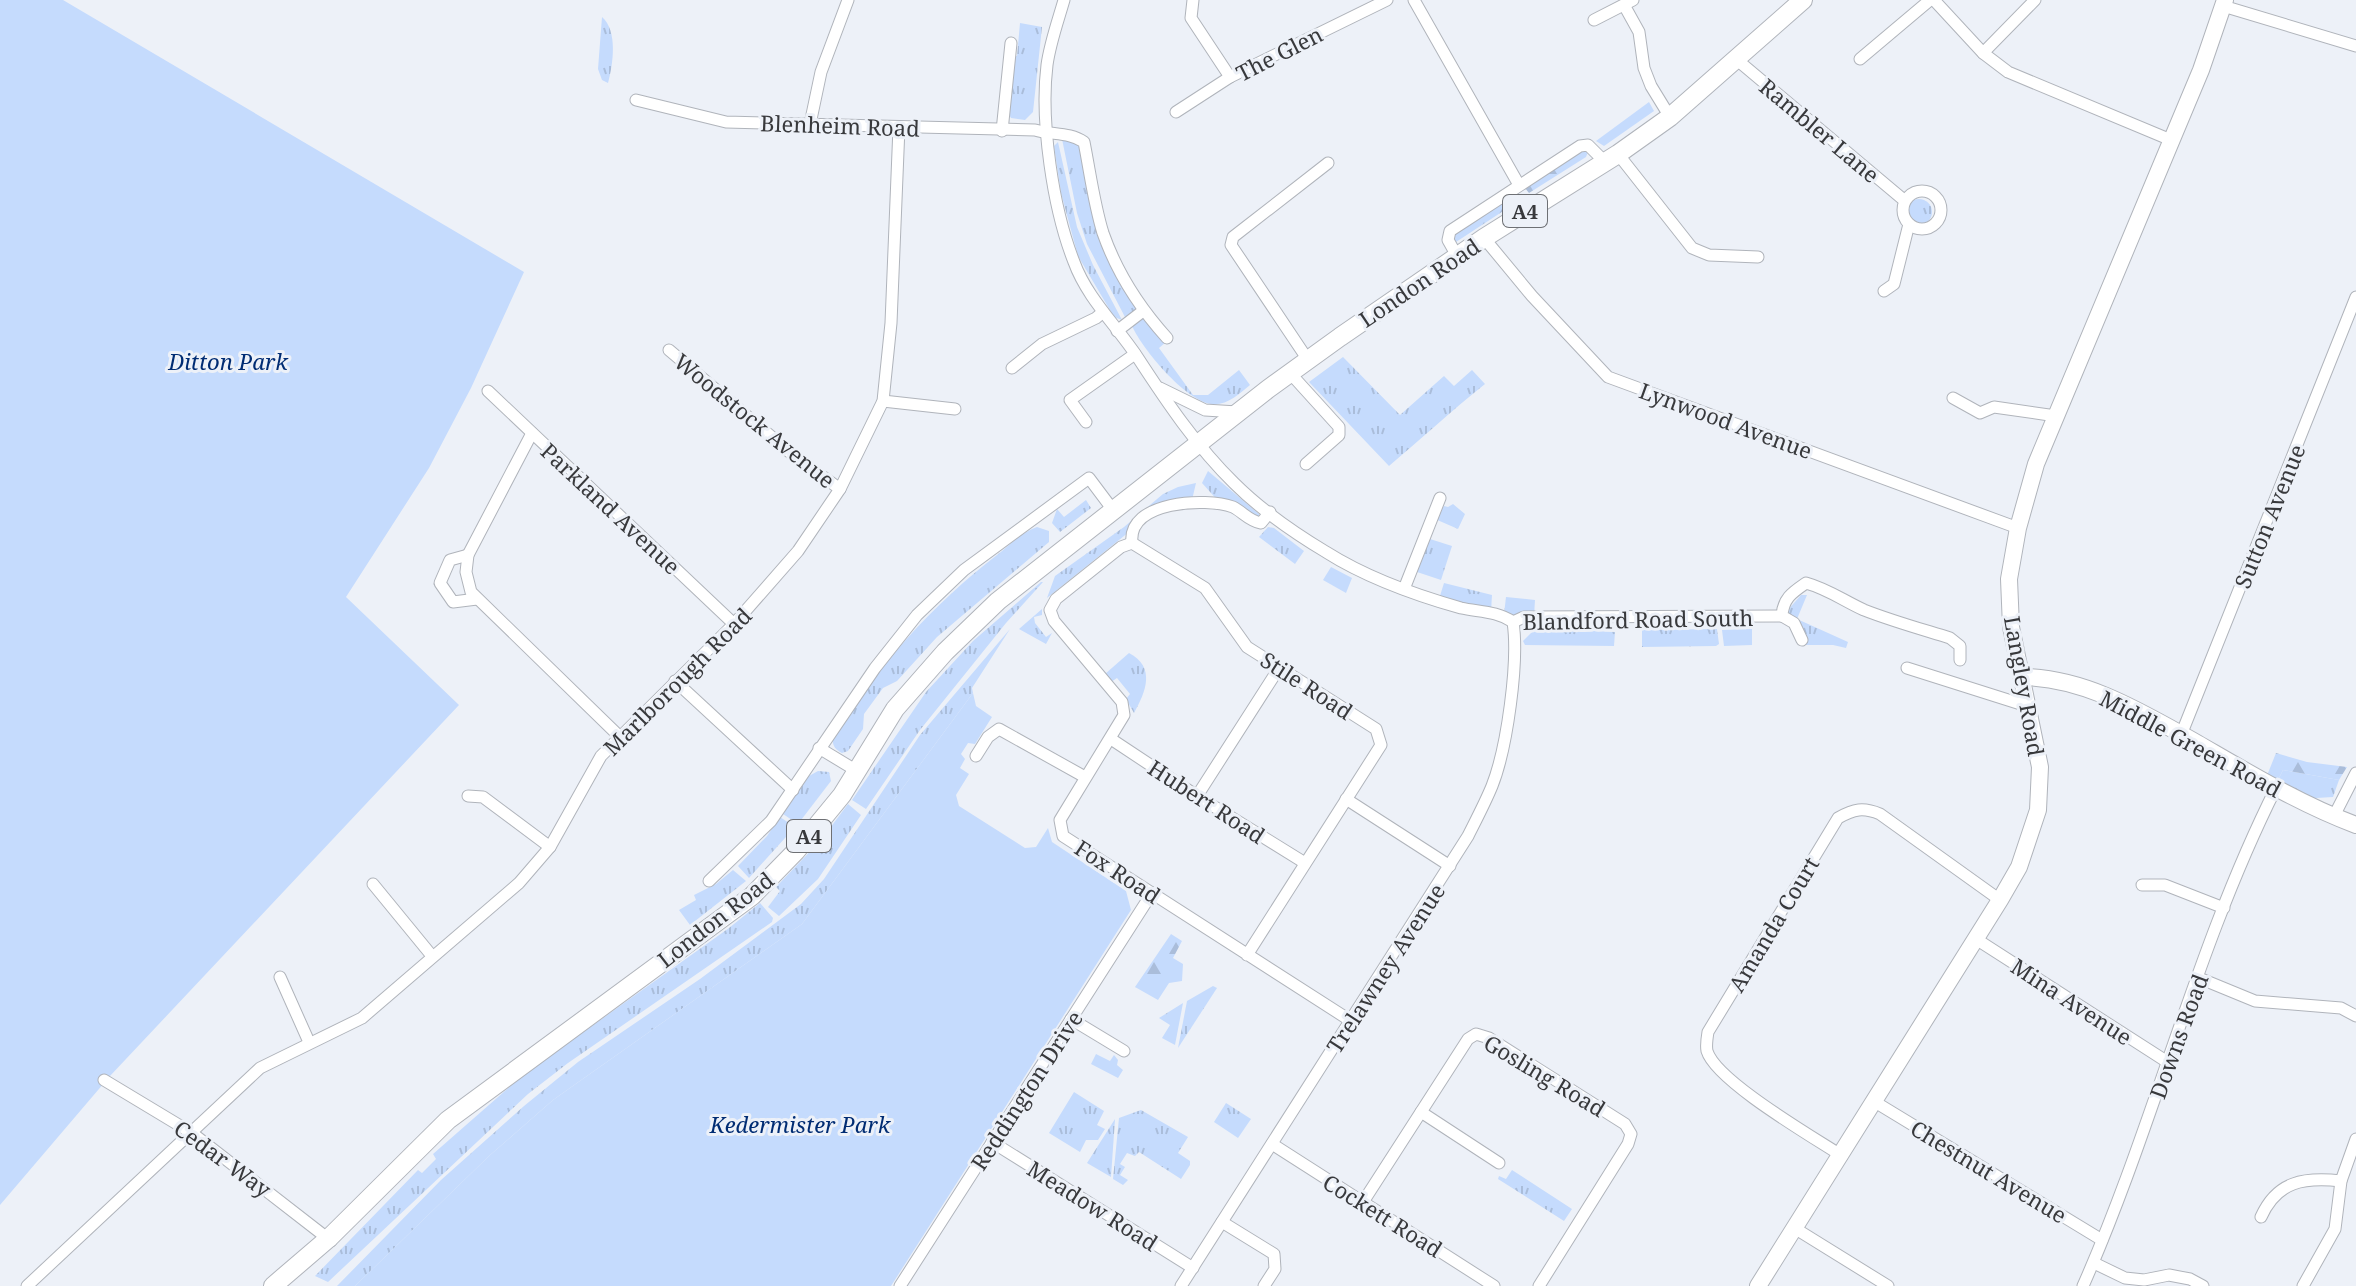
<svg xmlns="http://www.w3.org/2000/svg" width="2356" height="1286" font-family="'Noto Serif',serif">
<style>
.grass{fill:url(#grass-tufts)}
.forest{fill:url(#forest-firs)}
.green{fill:#c5dbfd}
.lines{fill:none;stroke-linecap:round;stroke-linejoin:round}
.street-casing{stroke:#b0b4bb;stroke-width:13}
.secondary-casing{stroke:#b0b4bb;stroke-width:18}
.primary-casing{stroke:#b0b4bb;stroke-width:20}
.street{stroke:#fff;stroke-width:11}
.secondary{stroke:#fff;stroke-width:16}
.primary{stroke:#fff;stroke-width:18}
.labels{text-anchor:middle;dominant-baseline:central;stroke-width:6;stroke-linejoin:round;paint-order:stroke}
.shield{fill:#edf1f8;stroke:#6e7074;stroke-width:2}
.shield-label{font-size:20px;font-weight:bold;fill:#38393c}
.street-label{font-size:22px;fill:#38393c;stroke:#edf1f8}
.park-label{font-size:22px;font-style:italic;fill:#002c73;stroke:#edf1f8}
</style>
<defs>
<pattern id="grass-tufts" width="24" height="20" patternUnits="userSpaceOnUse" patternTransform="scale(2)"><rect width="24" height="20" fill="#c5dbfd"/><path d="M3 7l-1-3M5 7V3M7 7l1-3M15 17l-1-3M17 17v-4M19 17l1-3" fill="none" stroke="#aabdda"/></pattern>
<pattern id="forest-firs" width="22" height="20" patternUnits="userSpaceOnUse" patternTransform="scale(2)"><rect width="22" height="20" fill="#c5dbfd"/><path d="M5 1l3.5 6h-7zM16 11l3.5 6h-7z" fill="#aabdda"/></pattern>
</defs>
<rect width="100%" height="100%" fill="#edf1f8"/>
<g class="grass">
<path d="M602,17c16,14 11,47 6,66l-6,-3 -4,-11z"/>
<polygon points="1020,23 1042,27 1033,112 1025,120 1011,118 1007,111 1012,56 1017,56"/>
<polygon points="1649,102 1654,111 1604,146 1596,141"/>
<polygon points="1062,139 1076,142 1081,148 1088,182 1137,307 1135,312 1126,319 1087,244 1077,213"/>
<polygon points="1058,142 1077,227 1093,265 1122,320 1114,317 1078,256 1061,193 1054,146"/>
<circle cx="1919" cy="212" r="13"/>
<path d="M1143,318l9,2 14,22 -7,6 34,47h15l31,-25 11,15c-11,9 -23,21 -39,19 -26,-4 -68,-54 -79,-78z"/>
<path d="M1343,357l57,58 44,-39 10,10 18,-16 13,14c-34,27 -65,56 -96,82l-80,-84z"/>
<polygon points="1208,471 1259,514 1260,518 1220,503 1202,483"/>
<polygon points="1196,483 1192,500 1160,507 1047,598 1055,576 1124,527 1163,494 1178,487"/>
<polygon points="1086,500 1091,508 1060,532 1052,523 1057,509 1064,517"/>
<polygon points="1453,504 1465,514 1458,529 1435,519 1444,506 1448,507"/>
<path d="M1037,527l12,4v11l-112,95 -40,44 -14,7 -19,26 -1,15 -15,22 -6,2c-8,-4 -10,-8 -9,-17 44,-69 99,-131 164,-181 12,-9 25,-23 40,-28z"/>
<polygon points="1268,527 1274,528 1304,551 1295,564 1259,537"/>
<polygon points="1430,539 1452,546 1441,580 1417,572 1427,540"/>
<polygon points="1331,567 1352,578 1346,593 1323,580"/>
<polygon points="1041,582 1043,582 1006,623 920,730 866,809 852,800 926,692 973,641"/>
<polygon points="1444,583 1492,595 1491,612 1439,599"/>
<polygon points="1801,595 1807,595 1797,619 1848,642 1846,648 1833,645 1804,645 1794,628 1785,625 1787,611"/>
<polygon points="1506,597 1535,600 1534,617 1504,614"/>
<polygon points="1042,609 1042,615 1034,617 1035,623 1046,637 1052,633 1046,644 1019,629"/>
<polygon points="1010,629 972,688 973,693 802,924 553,1100 489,1156 355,1286 337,1286 441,1180 524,1106 578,1062 700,979 801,904 824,879 920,735"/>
<polygon points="1547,629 1615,632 1614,646 1525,645 1523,641 1533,631"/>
<polygon points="1717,629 1719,644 1716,646 1642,647 1642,630"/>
<polygon points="1752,629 1752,645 1724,646 1722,630"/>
<path d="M1129,653c27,14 17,39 5,60l-8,-14 4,-5 -13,-16 -6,4 -6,-8z"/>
<polygon points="2283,770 2339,780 2333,797 2300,799 2275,786"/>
<polygon points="818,771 829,772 831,781 798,824 783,814 809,776"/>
<polygon points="848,804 861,815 818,879 779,916 768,907 780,891 776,887 821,840"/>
<polygon points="780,817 795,827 749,878 738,866 767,836"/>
<polygon points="733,870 746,881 690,925 679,910 696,900 694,895 716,884"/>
<polygon points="760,903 773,918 772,922 568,1063 528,1094 328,1282 315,1276 418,1170 422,1173 436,1159 433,1154 522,1076 729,928"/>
<polygon points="1213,986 1217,988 1178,1048 1187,1001"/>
<polygon points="1183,1003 1175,1045 1162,1038 1170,1025 1159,1018"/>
<polygon points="1096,1054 1110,1061 1114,1055 1118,1060 1117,1065 1123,1070 1118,1078 1091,1064"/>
<polygon points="1074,1092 1104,1111 1097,1125 1105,1129 1098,1140 1086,1140 1080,1152 1049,1133"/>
<polygon points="1226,1103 1251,1119 1238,1138 1214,1122"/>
<polygon points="1141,1110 1188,1137 1178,1153 1190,1161 1190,1165 1181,1179 1139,1152 1135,1156 1127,1153 1120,1164 1125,1167 1120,1175 1128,1180 1123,1185 1113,1179 1119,1118"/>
<polygon points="1115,1119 1111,1177 1087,1163"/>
<polygon points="1512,1170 1572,1209 1564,1221 1498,1179 1499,1176 1506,1179"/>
</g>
<g class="forest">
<polygon points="1582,151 1588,152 1586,157 1529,193 1525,188"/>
<polygon points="1509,198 1514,204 1456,242 1453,238 1457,232"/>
<polygon points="2276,753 2307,762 2347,767 2339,780 2283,770 2275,786 2266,778"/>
<polygon points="1171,934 1182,941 1173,958 1183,964 1182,981 1169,983 1158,1000 1135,987"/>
</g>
<g class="green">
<polygon points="0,0 63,0 524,272 471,388 429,468 346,597 459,705 110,1076 0,1205"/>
<polygon points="973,693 976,706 992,717 975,744 968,743 961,754 965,759 960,768 969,774 956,795 959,806 1025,848 1036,847 1048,828 1052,842 1126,891 1131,910 891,1286 355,1286 489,1156 553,1100 802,924"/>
</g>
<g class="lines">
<g class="street-casing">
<g id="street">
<path d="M1064,0c-6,21 -14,43 -17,65 -7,56 6,144 27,197 13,36 43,64 64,96 28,43 59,89 96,125 25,25 62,51 92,69 41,26 89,43 135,56 18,4 36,3 52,14"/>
<polyline points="1193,0 1191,18 1230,77"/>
<polyline points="1414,0 1519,185"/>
<polyline points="1934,0 1983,53 2008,72 2171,140"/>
<polyline points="1624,5 1639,32 1644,68 1651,86 1670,117"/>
<polyline points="2223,6 2356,46"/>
<polyline points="1594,20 1633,0"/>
<polyline points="1983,53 2035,0"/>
<polyline points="1736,59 1905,201"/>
<polyline points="1860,59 1930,0"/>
<path d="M636,100l90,22 309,8c16,5 35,2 49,12 6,30 10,62 19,91 14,40 36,74 64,105"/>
<polyline points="1176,112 1230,77 1387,0"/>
<polyline points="810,124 821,72 848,0"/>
<polyline points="1002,131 1011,43"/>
<polyline points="1618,154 1692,248 1709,255 1758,257"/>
<circle cx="1922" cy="210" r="19"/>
<polyline points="1484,238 1532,296 1608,377 2018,528"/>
<polyline points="1457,256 1448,240 1450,231 1580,146 1588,145 1605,162"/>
<polyline points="1884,291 1894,284 1909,224"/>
<polyline points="1117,331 1143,311"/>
<polyline points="669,350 793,455 840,489"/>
<polyline points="1308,360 1231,245 1233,237 1328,163"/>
<polyline points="1012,368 1042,344 1096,318 1103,312"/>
<polyline points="1290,373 1339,427 1339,435 1306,464"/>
<polyline points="1160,388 1205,410 1237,412"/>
<polyline points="488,391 734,624"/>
<polyline points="1953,398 1980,413 1994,407 2056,416"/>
<polyline points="883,401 955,409"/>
<polyline points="1086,422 1070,400 1135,354"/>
<polyline points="532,433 468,555 466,572 471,592 619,736"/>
<path d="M1132,543c-5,-42 74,-46 101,-36 10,5 16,14 28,16l9,-11"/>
<polyline points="468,555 450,560 440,583 453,602 477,599"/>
<polyline points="1404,589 1440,498"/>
<polyline points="1513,622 1524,617 1782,616"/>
<path d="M1802,640l-8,-17 -12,-7c1,-18 11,-24 24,-33 22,6 38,18 58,27 28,11 57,19 86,28l10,8v14"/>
<polyline points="1907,668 2027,706"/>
<polyline points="675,681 793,790"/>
<polyline points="2181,735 2356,297"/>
<polyline points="1111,739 1197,796 1305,863"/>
<polyline points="819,748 857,771"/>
<polyline points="976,756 988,737 999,729 1085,777"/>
<polyline points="468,796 483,797 550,847"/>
<polyline points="1197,796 1279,668"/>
<polyline points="1346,799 1450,866"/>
<polyline points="2334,816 2356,773"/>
<polyline points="709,881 771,821 875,668 917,615 964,570 1089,478 1113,510"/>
<polyline points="373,884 432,956"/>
<polyline points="2142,885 2165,885 2224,908"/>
<polyline points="1976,939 2169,1063"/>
<polyline points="1247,955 1381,745 1376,729 1247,647 1205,588 1132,543 1121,547 1056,599 1050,610 1054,621 1122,702 1124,715 1060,820 1063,836 1351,1021"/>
<polyline points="280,977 309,1042"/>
<polyline points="2199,978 2255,1001 2341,1008 2356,1016"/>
<polyline points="1071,1019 1124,1051"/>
<polyline points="104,1080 192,1133 331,1241"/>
<polyline points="1875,1102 2102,1240"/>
<polyline points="1421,1112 1499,1163"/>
<polyline points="992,1142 1193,1268"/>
<polyline points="1272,1144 1494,1286"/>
<path d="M1842,1156c-29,-19 -126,-75 -135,-105 -1,-5 0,-13 1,-19l130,-214c16,-9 25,-11 42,-4l120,86"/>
<polyline points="1363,1202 1468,1039 1476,1034 1489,1038 1625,1124 1631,1134 1628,1144 1539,1286"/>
<path d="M2261,1217c16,-36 43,-40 80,-36"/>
<polyline points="1222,1222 1274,1254 1275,1269 1264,1286"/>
<polyline points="1796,1229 1888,1286"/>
<polyline points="2094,1263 2125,1278 2144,1280 2169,1275 2190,1279 2203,1286"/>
<polyline points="27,1286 260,1068 362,1018 519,883 550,847 601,756 734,624 798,551 840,489 883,401 891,323 899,127"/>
<polyline points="900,1286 1152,893"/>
<path d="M1181,1286l287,-450c8,-16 17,-33 24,-50 15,-38 27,-124 21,-164"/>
<path d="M2083,1286c72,-163 113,-339 193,-498"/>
<polyline points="2303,1286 2335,1229 2341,1181 2356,1139"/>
</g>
</g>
<g class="secondary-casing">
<g id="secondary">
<path d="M2021,677c64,0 122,36 176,66 52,30 103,61 159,82"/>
<polyline points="1758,1286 2000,900 2019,867 2038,810 2040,767 2011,627 2009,579 2018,528 2036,464 2201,70 2225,0"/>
</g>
</g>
<g class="primary-casing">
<polyline id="primary" points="273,1286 329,1238 448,1120 752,896 796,851 842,795 895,709 945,652 998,601 1268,389 1340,337 1484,238 1618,154 1670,117 1803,0"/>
</g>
<use href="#street" class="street"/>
<use href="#secondary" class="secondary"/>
<use href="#primary" class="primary"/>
</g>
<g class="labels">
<g class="shield">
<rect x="1503" y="195" width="44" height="32" rx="6"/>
<rect x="787" y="820" width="44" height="32" rx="6"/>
</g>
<g class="shield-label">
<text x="1525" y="211">A4</text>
<text x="809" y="836">A4</text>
</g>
<g class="street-label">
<text transform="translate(1279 53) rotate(-27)">The Glen</text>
<text transform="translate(840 125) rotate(2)">Blenheim Road</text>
<text transform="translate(1820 130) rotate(40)">Rambler Lane</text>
<text transform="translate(1419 282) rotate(-34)">London Road</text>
<text transform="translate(755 420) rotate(39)">Woodstock Avenue</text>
<text transform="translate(1726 420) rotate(20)">Lynwood Avenue</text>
<text transform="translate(611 508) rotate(43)">Parkland Avenue</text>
<text transform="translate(2269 516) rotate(-68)">Sutton Avenue</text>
<text transform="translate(1638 619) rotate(-1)">Blandford Road South</text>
<text transform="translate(677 681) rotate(-45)">Marlborough Road</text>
<text transform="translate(1307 685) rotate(33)">Stile Road</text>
<text transform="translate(2025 686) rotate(80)">Langley Road</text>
<text transform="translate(2191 743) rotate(28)">Middle Green Road</text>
<text transform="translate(1207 801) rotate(33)">Hubert Road</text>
<text transform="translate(1118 871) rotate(33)">Fox Road</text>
<text transform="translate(715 919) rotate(-38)">London Road</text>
<text transform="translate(1773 924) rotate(-59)">Amanda Court</text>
<text transform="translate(1385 968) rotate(-57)">Trelawney Avenue</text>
<text transform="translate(2072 1001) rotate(33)">Mina Avenue</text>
<text transform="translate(2178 1036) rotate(-70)">Downs Road</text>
<text transform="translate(1545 1075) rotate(31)">Gosling Road</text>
<text transform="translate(1026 1090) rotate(-57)">Reddington Drive</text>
<text transform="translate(223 1158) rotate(36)">Cedar Way</text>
<text transform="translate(1989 1171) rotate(31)">Chestnut Avenue</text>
<text transform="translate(1093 1205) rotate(32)">Meadow Road</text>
<text transform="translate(1383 1215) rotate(32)">Cockett Road</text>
</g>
<g class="park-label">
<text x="228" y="361">Ditton Park</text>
<text x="800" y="1124">Kedermister Park</text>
</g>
</g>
</svg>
